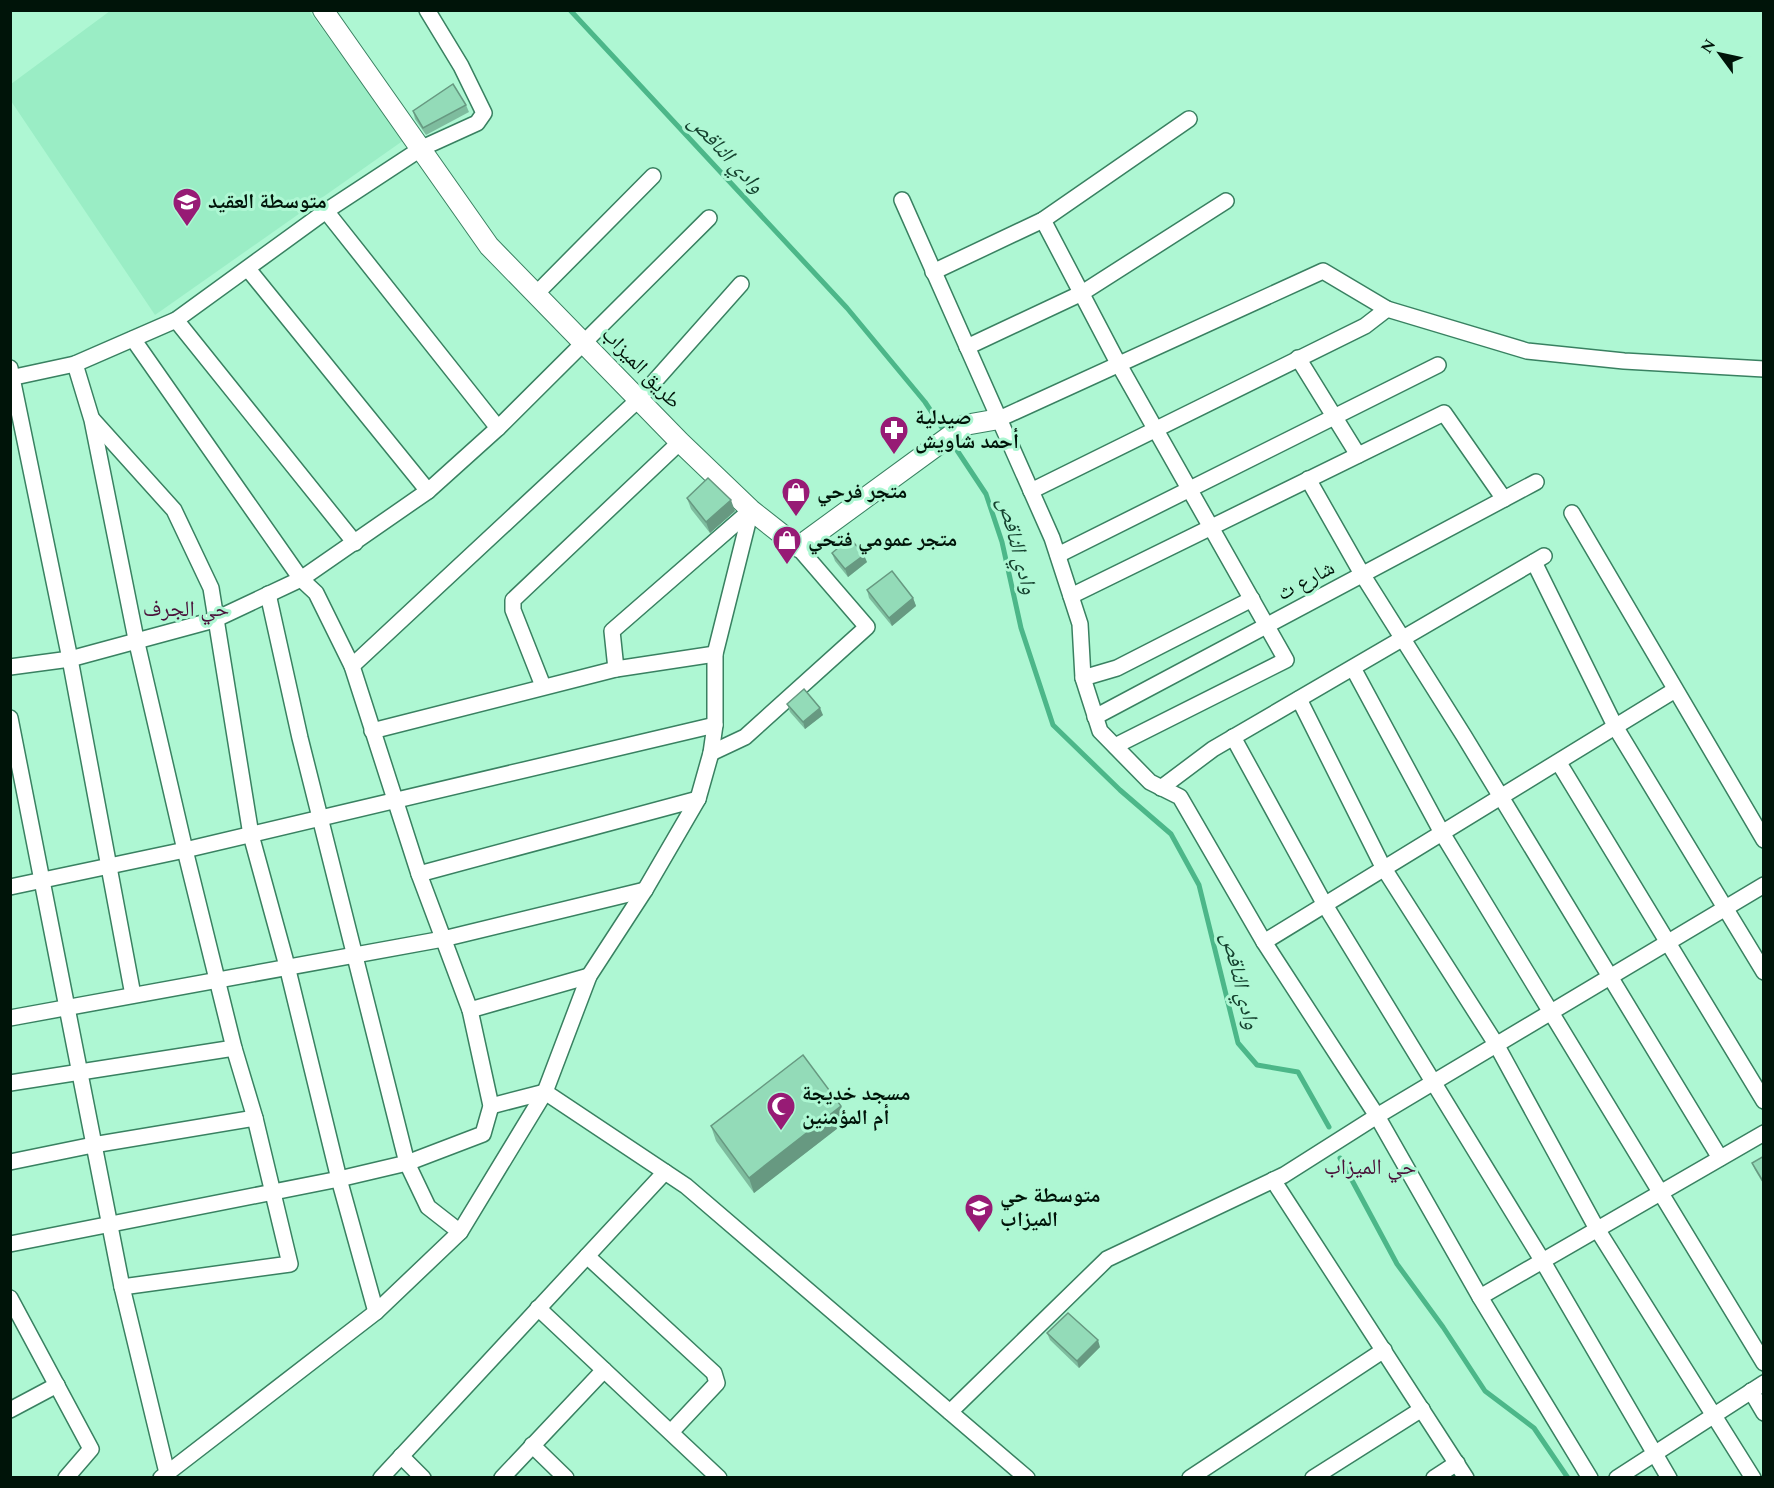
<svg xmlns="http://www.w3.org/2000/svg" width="1774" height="1488" font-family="Spectral,'Noto Naskh Arabic',serif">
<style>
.built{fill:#9aedc5}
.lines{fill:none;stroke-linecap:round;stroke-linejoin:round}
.stream{stroke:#4cb789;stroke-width:5}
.minor-casing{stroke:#398161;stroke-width:18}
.tertiary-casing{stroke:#398161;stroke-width:22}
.minor{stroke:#fff;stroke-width:15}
.tertiary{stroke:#fff;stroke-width:20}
.wall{fill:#7ebc9e}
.shaded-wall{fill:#679981}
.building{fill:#93dbb8;stroke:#679981;stroke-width:1.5}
.labels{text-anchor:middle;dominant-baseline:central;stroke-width:6;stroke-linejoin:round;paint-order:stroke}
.poi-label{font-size:21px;font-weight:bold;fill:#001409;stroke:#aef7d3;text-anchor:start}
.street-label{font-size:21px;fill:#001409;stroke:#aef7d3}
.water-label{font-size:22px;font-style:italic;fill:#15422f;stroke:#aef7d3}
.neighbourhood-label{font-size:22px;fill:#490f38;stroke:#aef7d3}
</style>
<rect width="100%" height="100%" fill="#aef7d3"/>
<polygon class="built" points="110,11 309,11 404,140 155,315 11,101 11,84"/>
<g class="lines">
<g class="stream">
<polyline points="570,10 847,308 925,402 986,494 1002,542 1021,628 1053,725 1120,790 1171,834 1199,885 1238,1043 1257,1065 1298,1072 1329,1127"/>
<polyline points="1340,1158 1397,1264 1443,1327 1485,1391 1534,1428 1568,1478"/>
</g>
<g class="minor-casing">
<g id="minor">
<polyline points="902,200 1052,538 1080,624 1083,678 1100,731 1150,782 1180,797 1264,942 1377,1116 1480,1297 1764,1133"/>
<polyline points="326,211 498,428"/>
<polyline points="1043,220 1118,363 1286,660 1115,746"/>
<polyline points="248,269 428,491"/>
<polyline points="933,272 1043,220 1189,119"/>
<polyline points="536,294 653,176"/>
<polyline points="176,320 355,543"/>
<polyline points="967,347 1082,293 1226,201"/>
<polyline points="1298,358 1358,455"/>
<polyline points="75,364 92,420 136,639 185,850 234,1048 255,1118 290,1264 122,1287"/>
<polyline points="10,368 70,659 133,995"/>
<polyline points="10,378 75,364 176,320 326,211 422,148 477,123 484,113 461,66 427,10"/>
<polyline points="999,419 1323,271 1387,309 1527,351 1624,361 1764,369"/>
<polyline points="93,420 174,510 211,588 251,835 287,966 339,1179 376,1312"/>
<polyline points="1308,479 1362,574 1464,736 1720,1158"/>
<polyline points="1031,491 1365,326 1387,309"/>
<polyline points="1572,513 1764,840"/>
<polyline points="1058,555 1438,365"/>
<polyline points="1534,562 1616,728 1764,972"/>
<polyline points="268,594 300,738 407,1163 428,1207 460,1232"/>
<polyline points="1071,596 1444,413 1504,499"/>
<polyline points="352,666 638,400 741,284"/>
<polyline points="10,667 70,659 214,620 301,579 428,491 498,428 709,218"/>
<polyline points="1353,668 1442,833 1764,1363"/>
<polyline points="616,669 612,631 751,510"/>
<polyline points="1083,678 1117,668 1252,599"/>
<polyline points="543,686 513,610 513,600 680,442"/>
<polyline points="1299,699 1383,867 1496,1044 1597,1229 1753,1478"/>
<polyline points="1095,717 1536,482"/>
<polyline points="10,718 122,1287 167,1473"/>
<polyline points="372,731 616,669 715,654"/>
<polyline points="1233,737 1325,905 1542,1260 1669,1478"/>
<polyline points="711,753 745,737 867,627 798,547"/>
<polyline points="1559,763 1764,1101"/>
<polyline points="1161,788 1213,749 1544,556"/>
<polyline points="419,874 698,799"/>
<polyline points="10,887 185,850 715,725"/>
<polyline points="1264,942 1675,690"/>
<polyline points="470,1010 589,976"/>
<polyline points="10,1018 443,939 645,890"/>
<polyline points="10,1083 234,1048"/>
<polyline points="491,1106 545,1092 686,1186 1027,1478"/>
<polyline points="10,1162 93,1145 255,1118"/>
<polyline points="1273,1180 1466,1478"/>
<polyline points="10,1244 339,1179 407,1163 483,1134 491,1106 470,1010 419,874 352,666 316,593 301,579 133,339"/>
<polyline points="587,1256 714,1373 717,1383 671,1432"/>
<polyline points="1480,1297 1590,1478"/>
<polyline points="10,1298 91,1449 66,1478"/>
<polyline points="538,1308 719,1478"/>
<polyline points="1751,1391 1764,1413"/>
<polyline points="10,1410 57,1385"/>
<polyline points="950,1412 1107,1259 1284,1175 1377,1116 1764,885"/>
<polyline points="532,1445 566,1478"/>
<polyline points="401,1456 423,1478"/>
<polyline points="161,1478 376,1312 460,1232 545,1092 589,976 645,890 698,799 711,753 715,725 715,654 751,510"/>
<polyline points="381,1478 665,1172"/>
<polyline points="502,1478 604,1370"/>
<polyline points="1190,1478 1384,1350"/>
<polyline points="1313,1478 1422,1409"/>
<polyline points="1434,1478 1457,1463"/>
<polyline points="1617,1478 1764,1383"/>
</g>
</g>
<g class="tertiary-casing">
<polyline id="tertiary" points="323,10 489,246 680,442 751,510 798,547 965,425 999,419"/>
</g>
<use href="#minor" class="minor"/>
<use href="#tertiary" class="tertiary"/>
</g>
<g class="wall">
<polygon points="466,105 469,112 426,135 415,119 413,111"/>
<polygon points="687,498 735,511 710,533 691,509"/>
<polygon points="832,553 867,562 848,577 835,561"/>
<polygon points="867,590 913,598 916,606 892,626 869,598"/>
<polygon points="787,704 823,715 805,729 790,712"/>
<polygon points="847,1121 754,1193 716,1141 711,1126"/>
<polygon points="1764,1156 1764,1185 1755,1170 1752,1163"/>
<polygon points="1047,1333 1100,1347 1079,1368 1050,1340"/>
</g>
<g class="shaded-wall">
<polygon points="731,500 735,511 710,533 706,522"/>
<polygon points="864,555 867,562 848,577 845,569"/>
<polygon points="913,598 916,606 892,626 889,618"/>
<polygon points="820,708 823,715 805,729 803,722"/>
<polygon points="841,1106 847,1121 754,1193 749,1178"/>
<polygon points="1098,1340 1100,1347 1079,1368 1077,1361"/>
</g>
<g class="building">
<polygon points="453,84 466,105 423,128 413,111"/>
<polygon points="708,478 731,500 706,522 687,498"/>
<polygon points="850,538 864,555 845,569 832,553"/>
<polygon points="892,571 913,598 889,618 867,590"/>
<polygon points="804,689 820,708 803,722 787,704"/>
<polygon points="803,1055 841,1106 749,1178 711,1126"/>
<polygon points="1764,1156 1764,1183 1752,1163"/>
<polygon points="1068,1313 1098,1340 1077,1361 1047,1333"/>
</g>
<defs>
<g id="school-pin" transform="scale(1.5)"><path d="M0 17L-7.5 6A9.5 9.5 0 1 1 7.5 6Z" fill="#971b75" stroke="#aef7d3"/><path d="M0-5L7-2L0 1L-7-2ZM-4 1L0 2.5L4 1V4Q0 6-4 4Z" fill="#fff"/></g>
<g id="pharmacy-pin" transform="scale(1.5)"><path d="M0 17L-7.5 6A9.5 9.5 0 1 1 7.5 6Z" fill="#971b75" stroke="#aef7d3"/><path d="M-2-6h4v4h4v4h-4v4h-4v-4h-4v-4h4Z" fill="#fff"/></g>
<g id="shop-pin" transform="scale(1.5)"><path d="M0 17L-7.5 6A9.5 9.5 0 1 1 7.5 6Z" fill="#971b75" stroke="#aef7d3"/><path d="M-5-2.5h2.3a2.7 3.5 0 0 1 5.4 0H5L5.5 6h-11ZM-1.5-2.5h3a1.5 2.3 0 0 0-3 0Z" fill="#fff"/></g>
<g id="mosque-pin" transform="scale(1.5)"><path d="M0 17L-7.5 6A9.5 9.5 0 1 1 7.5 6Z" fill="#971b75" stroke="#aef7d3"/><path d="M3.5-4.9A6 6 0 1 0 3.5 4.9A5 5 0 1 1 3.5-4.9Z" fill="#fff"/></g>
</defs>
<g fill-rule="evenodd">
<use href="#school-pin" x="187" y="202"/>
<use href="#pharmacy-pin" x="894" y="430"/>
<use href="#shop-pin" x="796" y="492"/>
<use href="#shop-pin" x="787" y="540"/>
<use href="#mosque-pin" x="781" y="1106"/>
<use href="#school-pin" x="979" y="1208"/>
</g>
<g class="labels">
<g class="poi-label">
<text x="208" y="202">متوسطة العقيد</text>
<text x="915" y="418">صيدلية<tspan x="915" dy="24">أحمد شاويش</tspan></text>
<text x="817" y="492">متجر فرحي</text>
<text x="808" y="540">متجر عمومي فتحي</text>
<text x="802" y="1094">مسجد خديجة<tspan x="802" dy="24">أم المؤمنين</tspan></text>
<text x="1000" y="1196">متوسطة حي<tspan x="1000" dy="24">الميزاب</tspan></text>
</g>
<g class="street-label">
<text transform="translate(641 368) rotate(46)">طريق الميزاب</text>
<text transform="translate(1306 581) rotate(-28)">شارع ث</text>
</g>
<g class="water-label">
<text transform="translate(726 154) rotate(47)">وادي الناقص</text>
<text transform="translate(1017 546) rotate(75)">وادي الناقص</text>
<text transform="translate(1240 981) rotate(76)">وادي الناقص</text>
</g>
<g class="neighbourhood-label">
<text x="186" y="609">حي الجرف</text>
<text x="1370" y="1167">حي الميزاب</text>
</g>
</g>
<rect width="1774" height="1488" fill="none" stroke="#001409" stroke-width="24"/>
<g transform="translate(1720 54) rotate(303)" stroke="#aef7d3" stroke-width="4.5" paint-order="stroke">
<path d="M0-4.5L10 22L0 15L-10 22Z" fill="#001409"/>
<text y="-9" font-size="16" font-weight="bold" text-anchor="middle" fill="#001409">N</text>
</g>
</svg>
